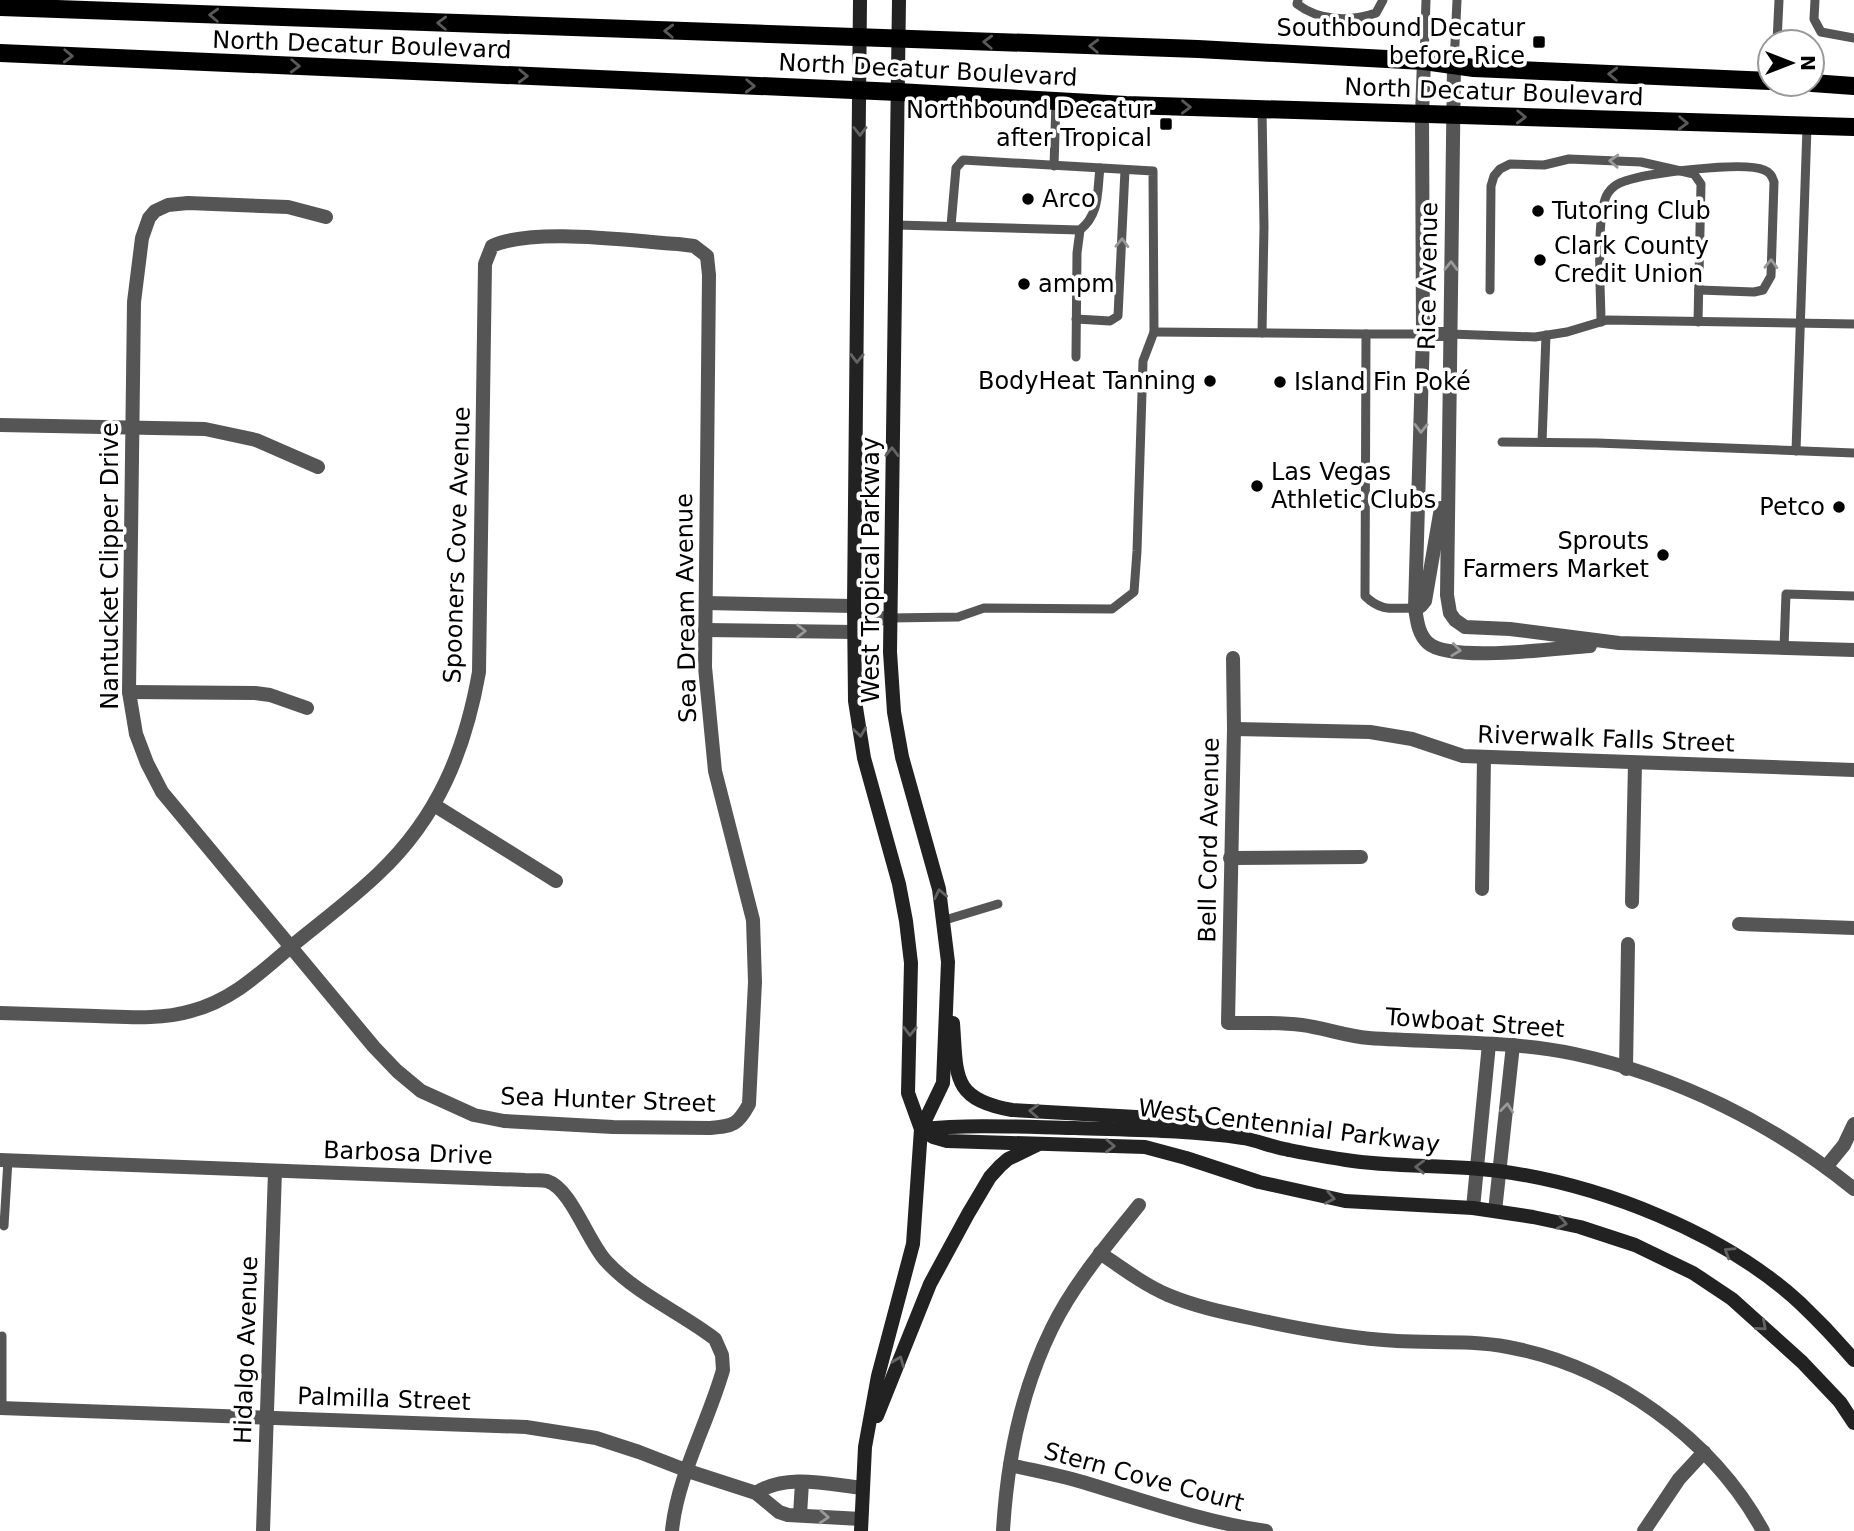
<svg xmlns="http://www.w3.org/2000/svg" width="1854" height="1531" font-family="'DejaVu Sans',sans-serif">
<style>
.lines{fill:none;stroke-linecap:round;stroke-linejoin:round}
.service{stroke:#555;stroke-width:9}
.minor{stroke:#555;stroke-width:14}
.tertiary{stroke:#555;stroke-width:14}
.secondary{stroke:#222;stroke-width:14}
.primary{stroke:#000;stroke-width:18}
.oneway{stroke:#595959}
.oneway2{stroke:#646464}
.oneway3{stroke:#999}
.poi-dot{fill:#000;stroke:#fff;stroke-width:2.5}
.labels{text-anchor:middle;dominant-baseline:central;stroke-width:7;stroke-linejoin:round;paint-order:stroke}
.poi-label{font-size:24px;fill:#000;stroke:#fff;text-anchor:start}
.street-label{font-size:24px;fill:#000;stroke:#fff}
</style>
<rect width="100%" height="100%" fill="#fff"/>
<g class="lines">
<g class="service">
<path d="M1298,0l-1,4c22,17 53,18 79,9l7,-13"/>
<polyline points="1815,0 1814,19 1821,32 1854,38"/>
<polyline points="1777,42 1779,0"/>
<polyline points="1424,61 1426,0"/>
<polyline points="1454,65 1457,0"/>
<polyline points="1262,109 1264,227 1262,333"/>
<polyline points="1054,166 1056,101"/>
<polyline points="896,225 1080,230"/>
<polyline points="1490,290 1491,186 1494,176 1500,169 1510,164 1544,165 1569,159 1641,162 1694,174 1701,184 1698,322"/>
<polyline points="1076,319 1110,321 1118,316 1125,170"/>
<path d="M1601,322c0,-27 -6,-110 7,-129 4,-6 10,-10 17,-12 22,-8 119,-20 139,-11 6,2 8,6 10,12l-3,94 -8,14 -9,2 -55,-2"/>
<path d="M1154,332l212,2 -1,262c16,16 28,12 50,12"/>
<polyline points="1366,334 1423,334"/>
<polyline points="1450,334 1535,337 1567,332 1607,320 1854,324"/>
<path d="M1076,357l1,-104 3,-23c20,-16 17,-38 20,-62"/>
<polyline points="1502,442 1597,443 1854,453"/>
<polyline points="1542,442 1546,335"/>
<polyline points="1796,451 1807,127"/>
<polyline points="890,618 958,617 984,608 1112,609 1134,592 1137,551 1143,361 1154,332 1153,171 963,160 956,168 951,226"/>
<polyline points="1784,648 1786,594 1854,596"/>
<polyline points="945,920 998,904"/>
<polyline points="4,1226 8,1160"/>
<polyline points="2,1409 2,1336"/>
</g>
<g class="minor">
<polyline points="0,425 205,429 256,440 318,467"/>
<polyline points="706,603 854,606"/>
<polyline points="855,619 890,618"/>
<polyline points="705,630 855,632"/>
<path d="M1233,658l1,71 -6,294c24,0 49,-1 74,2 23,3 43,11 67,13 69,5 139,2 206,16 102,22 199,70 279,135"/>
<polyline points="129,692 255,693 270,695 307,708"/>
<polyline points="1234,729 1370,732 1412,739 1463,756 1854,770"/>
<polyline points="434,805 556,881"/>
<polyline points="1230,858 1361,857"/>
<polyline points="1482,889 1484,757"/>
<polyline points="1632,902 1635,763"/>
<polyline points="1739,924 1854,928"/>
<path d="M0,1013c32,1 64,2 96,3 31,1 65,4 95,-5 42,-11 70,-39 102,-66 29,-24 59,-46 86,-72 59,-56 86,-122 100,-201l6,-408 7,-18c41,-19 139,-5 186,-2l16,2 13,10 2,19 -4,392 10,104 38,149 2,62 -6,122c-11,21 -16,22 -39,24l-97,-1 -109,-6 -30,-6 -53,-24 -24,-20 -23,-24 -212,-255 -15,-29 -11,-29 -7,-42 5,-390 8,-64 7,-20 6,-7 13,-6 20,-2 100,4 38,10"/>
<polyline points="1626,1069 1628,944"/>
<path d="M0,1160l525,20c7,0 15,0 22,1 24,7 41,61 59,80 30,33 74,51 109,78l7,16 1,15c-15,53 -46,107 -51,161"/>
<polyline points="1826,1167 1844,1145 1854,1124"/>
<polyline points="1473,1208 1489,1044"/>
<polyline points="1495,1211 1513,1045"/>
<path d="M1100,1253c22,15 43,31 68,42 26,11 54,17 82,23 49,11 96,20 147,23 37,2 74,-1 111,6 104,19 205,92 255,184"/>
<polyline points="0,1408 526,1427 596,1438 639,1452 688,1471 756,1493 779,1512 788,1515 861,1519"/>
<path d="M1010,1465c26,6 54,11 79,19 59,18 116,38 177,47"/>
<path d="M756,1493c30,-20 71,-9 106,-5"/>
<polyline points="800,1515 802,1482"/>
<polyline points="263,1531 275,1171"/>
<path d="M1003,1531c4,-70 18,-140 49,-203 22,-45 56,-84 87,-123"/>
<polyline points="1644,1531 1679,1479 1704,1452"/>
</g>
<g class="tertiary">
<path d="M1424,61l-2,54 1,219 -8,274c2,12 3,26 13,35 22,20 130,5 162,3"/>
<polyline points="1454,65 1447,595 1450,613 1455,620 1465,627 1510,629 1619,643 1854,650"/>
<polyline points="1423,334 1450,334"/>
<polyline points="1415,608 1421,606 1425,601 1441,508"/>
</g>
<g class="secondary">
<polyline points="860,0 854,606 855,701 864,758 899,884 906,921 911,963 908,1093 921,1129 913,1244 878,1376 865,1447 861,1531"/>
<polyline points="899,0 890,652 894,712 902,757 939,889 948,962 943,1083 921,1129"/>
<path d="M953,1023c4,53 -2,76 59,87l178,10 24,8"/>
<polyline points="921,1129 933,1137 947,1141 1145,1147 1186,1158 1259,1182 1345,1201 1473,1208 1533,1217 1580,1227 1635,1245 1693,1273 1732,1299 1802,1362 1840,1402 1854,1423"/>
<path d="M921,1129c51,-5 102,-2 153,-1 56,2 113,2 169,10 15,3 30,9 46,12 19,4 38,7 57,10 51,8 102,4 153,11 102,14 224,61 301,132 19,18 37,37 54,57"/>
<polyline points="877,1416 930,1284 968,1214 990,1177 1000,1166 1008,1159 1037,1145"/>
</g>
<g class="primary">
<polyline points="0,7 1198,49 1424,61 1474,68 1770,81"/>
<polyline points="0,53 898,92 1126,105 1854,127"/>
<polyline points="1812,83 1854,86"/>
</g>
</g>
<defs><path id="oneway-chevron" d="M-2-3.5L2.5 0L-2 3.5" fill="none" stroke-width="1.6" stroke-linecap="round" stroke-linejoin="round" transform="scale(1.75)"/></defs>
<g class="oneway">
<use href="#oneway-chevron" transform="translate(214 15) rotate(-178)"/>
<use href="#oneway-chevron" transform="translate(442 23) rotate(-178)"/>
<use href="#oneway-chevron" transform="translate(669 31) rotate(-178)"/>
<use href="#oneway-chevron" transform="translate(988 42) rotate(-178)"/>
<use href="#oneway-chevron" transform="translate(1094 46) rotate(-178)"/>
<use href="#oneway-chevron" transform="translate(68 56) rotate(2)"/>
<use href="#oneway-chevron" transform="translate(295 66) rotate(2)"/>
<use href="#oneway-chevron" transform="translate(1613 74) rotate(-178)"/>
<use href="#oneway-chevron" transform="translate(523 76) rotate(2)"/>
<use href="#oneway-chevron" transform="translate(750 86) rotate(2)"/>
<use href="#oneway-chevron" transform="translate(1186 107) rotate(1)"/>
<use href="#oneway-chevron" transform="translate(1521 117) rotate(2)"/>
<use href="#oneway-chevron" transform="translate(1683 123) rotate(2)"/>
</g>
<g class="oneway2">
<use href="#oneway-chevron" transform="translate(860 131) rotate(90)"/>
<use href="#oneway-chevron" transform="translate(857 358) rotate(91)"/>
<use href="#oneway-chevron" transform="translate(892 452) rotate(-89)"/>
<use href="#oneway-chevron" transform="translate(860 732) rotate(82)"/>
<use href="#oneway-chevron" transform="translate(940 894) rotate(-102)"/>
<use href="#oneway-chevron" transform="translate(910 1031) rotate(91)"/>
<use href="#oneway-chevron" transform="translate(1034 1111) rotate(-177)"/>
<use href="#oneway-chevron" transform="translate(1110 1146) rotate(2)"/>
<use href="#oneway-chevron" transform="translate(1420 1167) rotate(-179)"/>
<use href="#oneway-chevron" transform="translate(1330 1198) rotate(11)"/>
<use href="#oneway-chevron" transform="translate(1562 1223) rotate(13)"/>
<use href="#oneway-chevron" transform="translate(1729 1252) rotate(-148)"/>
<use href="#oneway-chevron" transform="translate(1762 1326) rotate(41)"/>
<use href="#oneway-chevron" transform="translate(899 1361) rotate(-68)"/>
</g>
<g class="oneway3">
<use href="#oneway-chevron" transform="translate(1614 161) rotate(-177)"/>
<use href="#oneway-chevron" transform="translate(1122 243) rotate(-88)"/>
<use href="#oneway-chevron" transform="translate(1771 264) rotate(-88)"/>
<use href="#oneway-chevron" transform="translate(1451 266) rotate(-89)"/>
<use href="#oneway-chevron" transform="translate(1421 428) rotate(91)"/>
<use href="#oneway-chevron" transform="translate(801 631)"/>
<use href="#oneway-chevron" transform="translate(1456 650) rotate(7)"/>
<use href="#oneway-chevron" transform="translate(1507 1108) rotate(-84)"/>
<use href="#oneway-chevron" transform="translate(824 1517) rotate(4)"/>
</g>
<g class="poi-dot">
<rect x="1532" y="35" width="14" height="14" rx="3.5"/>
<rect x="1159" y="117" width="14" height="14" rx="3.5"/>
<circle cx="1028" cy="199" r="7"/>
<circle cx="1538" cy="211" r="7"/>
<circle cx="1540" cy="260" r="7"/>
<circle cx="1024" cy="284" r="7"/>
<circle cx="1210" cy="381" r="7"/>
<circle cx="1280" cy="382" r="7"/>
<circle cx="1257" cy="486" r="7"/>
<circle cx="1839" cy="507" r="7"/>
<circle cx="1663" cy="555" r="7"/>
</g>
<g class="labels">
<g class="poi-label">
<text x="1525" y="28" text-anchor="end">Southbound Decatur<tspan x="1525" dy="28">before Rice</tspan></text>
<text x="1152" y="110" text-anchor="end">Northbound Decatur<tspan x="1152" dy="28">after Tropical</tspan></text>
<text x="1042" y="199">Arco</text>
<text x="1552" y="211">Tutoring Club</text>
<text x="1554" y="246">Clark County<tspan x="1554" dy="28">Credit Union</tspan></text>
<text x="1038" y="284">ampm</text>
<text x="1196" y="381" text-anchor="end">BodyHeat Tanning</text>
<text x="1294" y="382">Island Fin Poké</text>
<text x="1271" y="472">Las Vegas<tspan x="1271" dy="28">Athletic Clubs</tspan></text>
<text x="1825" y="507" text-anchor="end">Petco</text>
<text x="1649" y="541" text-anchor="end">Sprouts<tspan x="1649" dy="28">Farmers Market</tspan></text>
</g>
<g class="street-label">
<text transform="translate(362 45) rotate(2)">North Decatur Boulevard</text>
<text transform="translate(928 70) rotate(3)">North Decatur Boulevard</text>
<text transform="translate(1494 92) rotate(2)">North Decatur Boulevard</text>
<text transform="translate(1428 276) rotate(-89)">Rice Avenue</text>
<text transform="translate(457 545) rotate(-88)">Spooners Cove Avenue</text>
<text transform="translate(110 566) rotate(-90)">Nantucket Clipper Drive</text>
<text transform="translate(871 570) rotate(-90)">West Tropical Parkway</text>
<text transform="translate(686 608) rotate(-91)">Sea Dream Avenue</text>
<text transform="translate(1606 739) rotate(2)">Riverwalk Falls Street</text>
<text transform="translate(1209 840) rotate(-89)">Bell Cord Avenue</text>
<text transform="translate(1475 1023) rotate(4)">Towboat Street</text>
<text transform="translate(608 1100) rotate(2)">Sea Hunter Street</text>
<text transform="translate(1289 1126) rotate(7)">West Centennial Parkway</text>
<text transform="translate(408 1153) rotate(2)">Barbosa Drive</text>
<text transform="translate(246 1350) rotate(-88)">Hidalgo Avenue</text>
<text transform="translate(384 1399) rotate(2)">Palmilla Street</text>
<text transform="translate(1144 1477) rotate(15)">Stern Cove Court</text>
</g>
</g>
<g transform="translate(1791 63) rotate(90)"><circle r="33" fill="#ffffff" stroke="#999999" stroke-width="2"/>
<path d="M0-5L12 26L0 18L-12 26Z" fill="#000000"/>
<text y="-10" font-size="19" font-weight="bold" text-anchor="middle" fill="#000000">N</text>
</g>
</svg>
